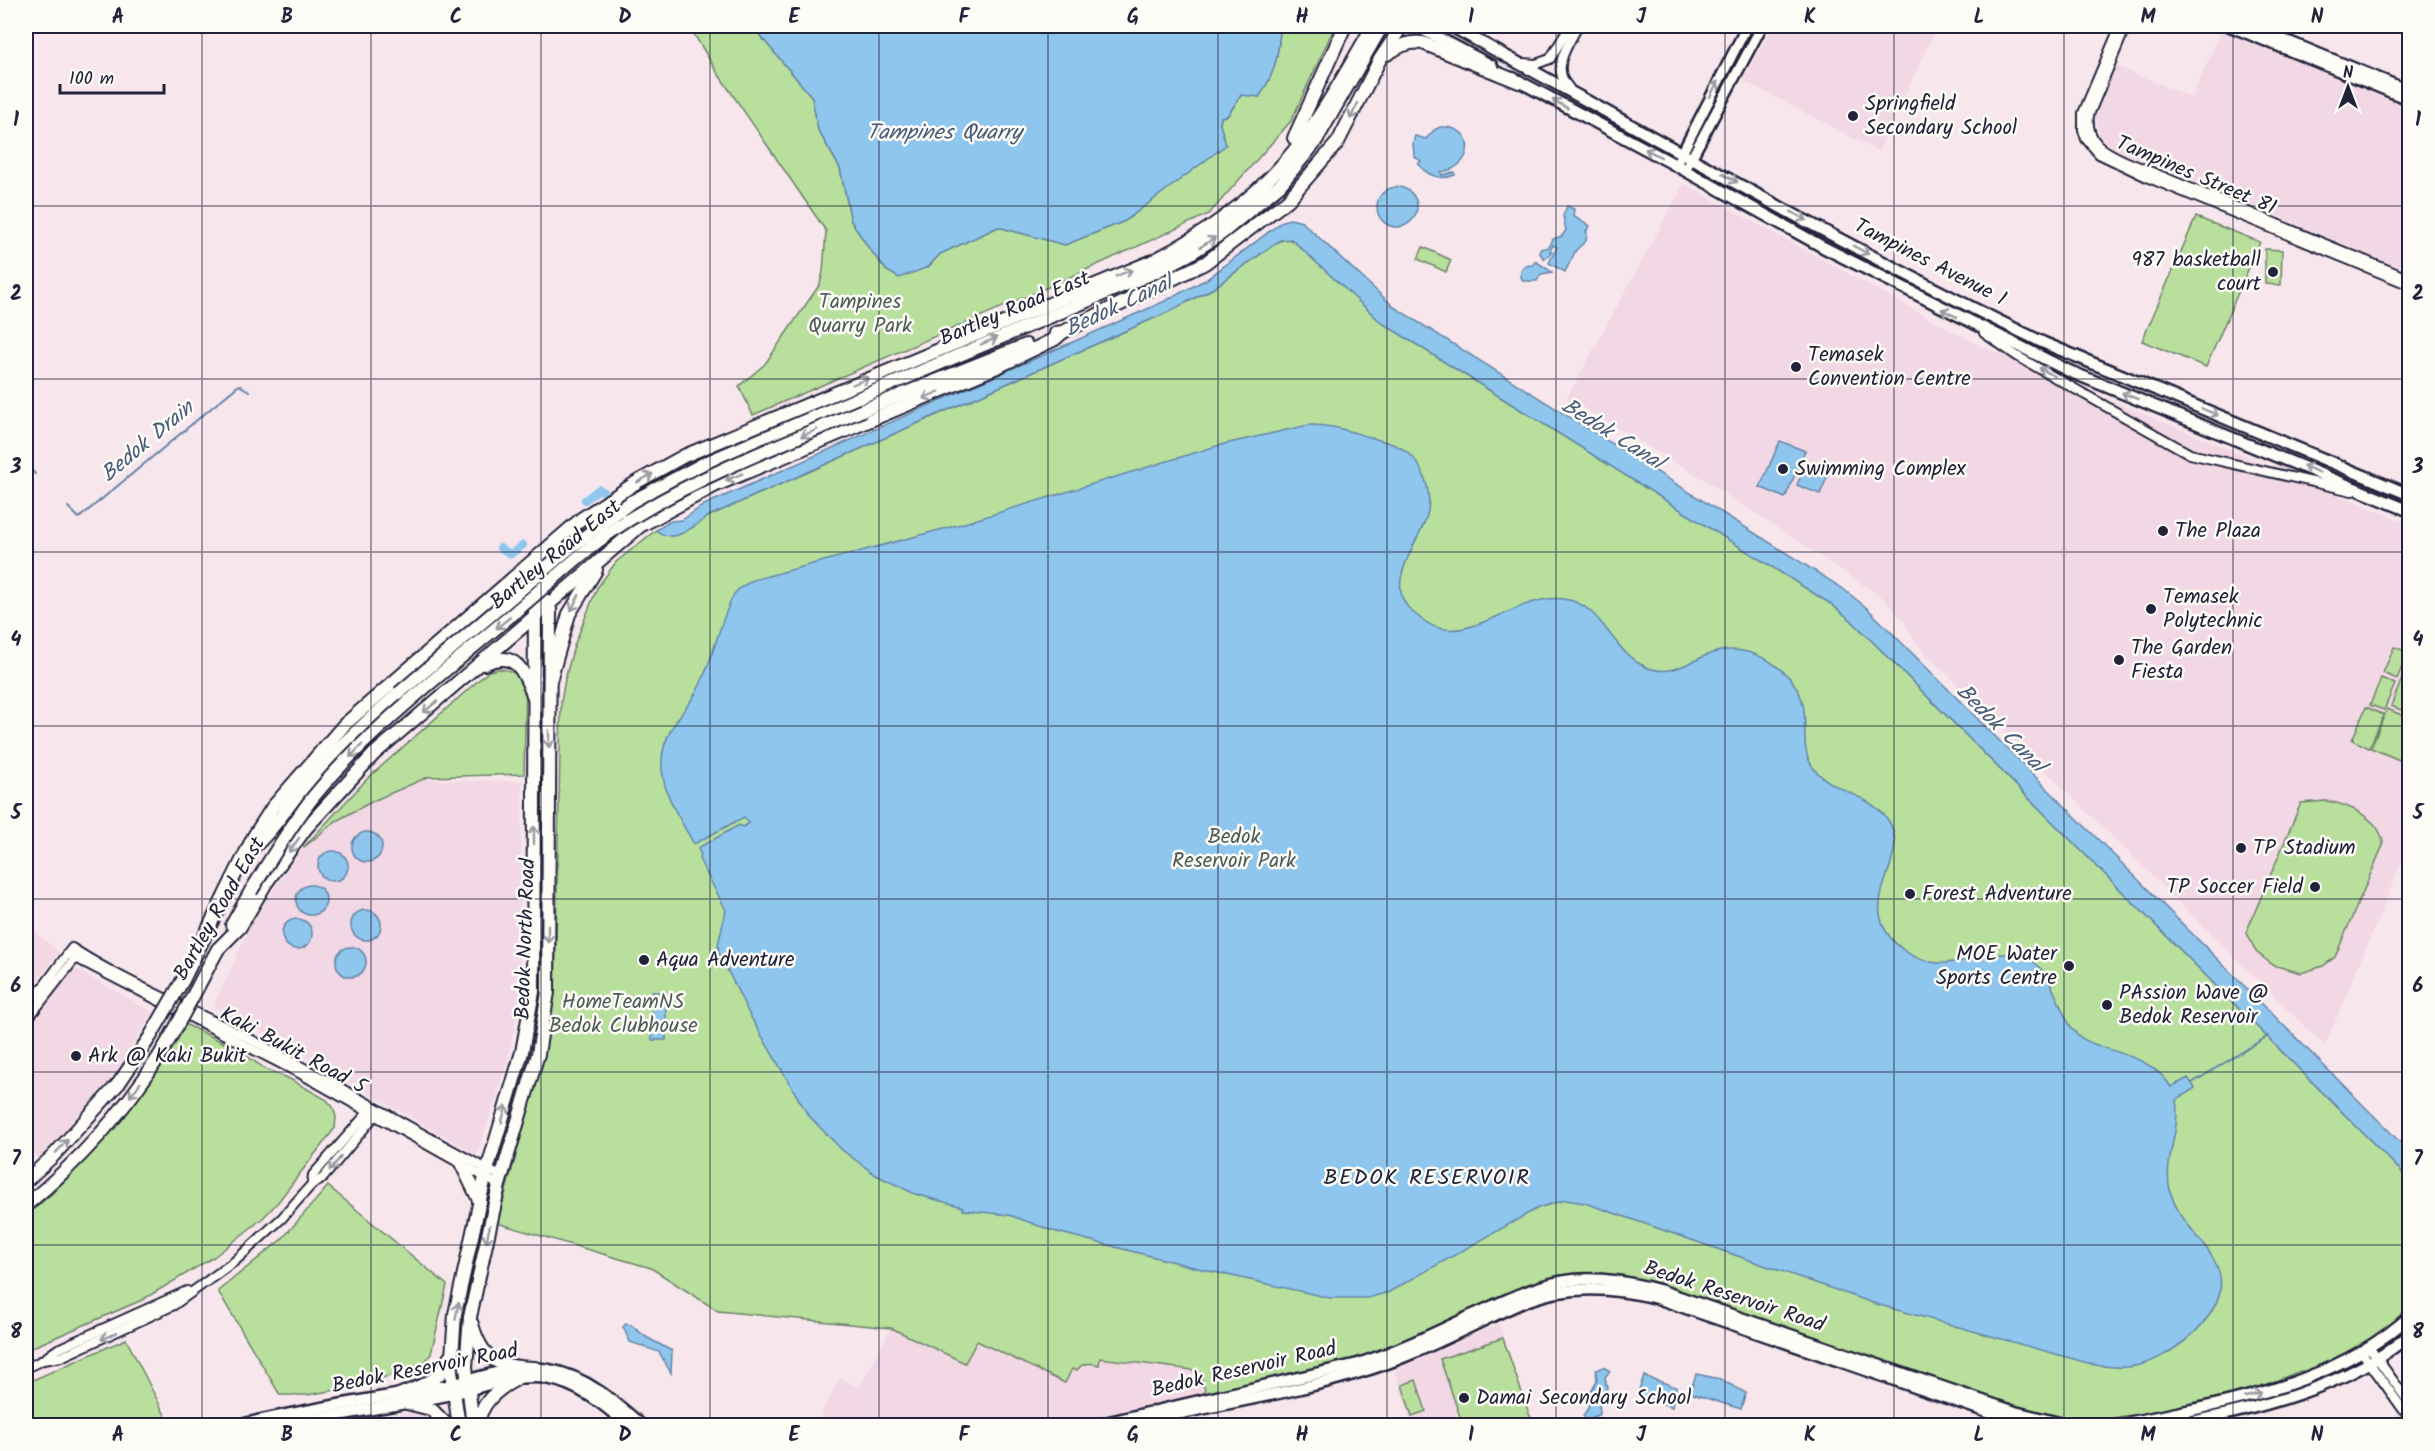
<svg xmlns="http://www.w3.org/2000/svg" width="2435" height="1451" font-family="Kalam,sans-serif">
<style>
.built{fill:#f2d7e4}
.green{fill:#b8e09c;stroke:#6d816c;stroke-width:1.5}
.water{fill:#8fc6ee;stroke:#6384a6;stroke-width:1.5}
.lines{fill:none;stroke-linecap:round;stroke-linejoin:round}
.stream{stroke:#6384a6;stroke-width:2}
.canal{stroke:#8fc6ee;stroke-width:8}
.minor-casing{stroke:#22223b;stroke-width:12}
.tertiary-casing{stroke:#22223b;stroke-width:14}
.secondary-casing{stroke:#22223b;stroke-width:15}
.primary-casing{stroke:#22223b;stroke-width:16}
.trunk-casing{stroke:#22223b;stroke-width:16}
.minor{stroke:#fdfcf7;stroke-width:8}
.tertiary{stroke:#fdfcf7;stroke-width:9}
.secondary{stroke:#fdfcf7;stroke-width:10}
.primary{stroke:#fdfcf7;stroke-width:12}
.trunk{stroke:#fdfcf7;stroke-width:12}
.trunk-bridge-casing{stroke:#22223b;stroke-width:16;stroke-linecap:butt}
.trunk-bridge{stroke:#fdfcf7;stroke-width:12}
.oneway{stroke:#9a9aa2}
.grid{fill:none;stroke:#22223b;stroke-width:1.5;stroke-opacity:0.55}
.poi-dot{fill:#22223b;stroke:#fdfcf7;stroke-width:2}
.labels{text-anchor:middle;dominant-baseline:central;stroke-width:5;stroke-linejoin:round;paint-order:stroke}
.poi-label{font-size:21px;fill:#22223b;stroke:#fdfcf7;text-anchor:start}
.street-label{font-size:21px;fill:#22223b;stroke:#fdfcf7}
.park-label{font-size:21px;fill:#4f5b58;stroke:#fdfcf7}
.water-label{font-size:22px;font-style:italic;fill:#485b7a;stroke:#fdfcf7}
.neighbourhood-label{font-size:22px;letter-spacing:1.5px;fill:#22223b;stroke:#fdfcf7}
.neatline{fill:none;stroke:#22223b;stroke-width:2}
.grid-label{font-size:20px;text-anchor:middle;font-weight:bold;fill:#22223b}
</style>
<rect width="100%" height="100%" fill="#f7e6ec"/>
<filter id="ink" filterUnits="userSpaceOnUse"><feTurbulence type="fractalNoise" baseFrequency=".0167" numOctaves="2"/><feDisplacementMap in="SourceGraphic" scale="12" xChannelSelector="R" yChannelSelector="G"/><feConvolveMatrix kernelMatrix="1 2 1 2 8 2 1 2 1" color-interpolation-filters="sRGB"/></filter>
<g filter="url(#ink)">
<g class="built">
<polygon points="1773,26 1937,26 1878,151 1743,80"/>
<polygon points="2221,31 2409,108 2409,271 2115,149 2100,136 2096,118 2116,66 2192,98"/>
<polygon points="1684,184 1980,346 2409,524 2409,844 2325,1046 1918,645 1904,621 1883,598 1705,480 1567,398"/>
<polygon points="424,780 522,781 519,1005 508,1059 477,1155 242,1021 213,1007 254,919 301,850 337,821 374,802"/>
<polygon points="26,923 59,953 26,995"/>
<polygon points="74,968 153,1012 112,1078 38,1159 26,1138 26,1031"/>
<polygon points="1499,1324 1533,1425 1412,1425 1395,1370"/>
<polygon points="891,1328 965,1363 976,1340 1065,1383 1072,1368 1078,1368 1100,1358 1193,1370 1201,1375 1206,1395 1102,1417 1078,1425 815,1426 840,1378 859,1388"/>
<polygon points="404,1413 420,1413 434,1419 440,1426 317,1426"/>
</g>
<g class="green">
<path d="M689,26h63l60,71 6,33 22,38 11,53 17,26 19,24 41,-4 12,-13 58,-27 67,18 60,-24 35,-28 60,-69 1,-7 7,-2 14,-21 17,3c16,-23 20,-43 21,-71h55l-44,95 -82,93 -172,78 -284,123 -14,-29 26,-22 55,-80 3,-12 3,-41 -109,-159z"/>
<polygon points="2196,217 2260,242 2206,367 2142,341"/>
<path d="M1288,239l8,4 86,80 449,281 20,16 558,559 1,134 -41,31 -55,28 -14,-1 -30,12 -17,10 -150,31 -26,-2 -41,-7 -367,-127 -151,2 -142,62 -44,14 -126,29 -5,-20 -8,-5 -93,-12 -1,7c-9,-2 -16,-3 -22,5l-5,-1 -7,14 -88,-42 -12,22 -74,-35 -173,-17 -67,-43 -154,-45 47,-168 11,-62 6,-291 4,-23 9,-33 23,-58 19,-26 40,-32c18,15 37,-4 53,-14l459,-204 44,-23 67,-48z"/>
<polygon points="1423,247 1451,260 1446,272 1418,259"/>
<polygon points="2265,249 2282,250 2281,285 2265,284"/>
<polygon points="2394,647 2408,652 2397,679 2383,673"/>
<polygon points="2409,661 2409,713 2391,706"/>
<path d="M499,669c13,1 19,5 27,14l-2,91 -96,3 -55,24 -37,20 -33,27 64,-69 122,-108z"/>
<polygon points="2381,678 2395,684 2384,710 2370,705"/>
<polygon points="2366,707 2384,715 2369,748 2352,740"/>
<polygon points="2387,709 2409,718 2409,764 2371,748"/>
<path d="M2326,801c22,3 56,18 57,44l-48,112 -12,9 -22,7 -28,-8 -17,-13 -9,-19 1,-5 53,-125z"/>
<polygon points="185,1024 235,1048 267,1070 288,1078 327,1100 333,1107 336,1117 335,1128 278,1202 263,1218 214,1257 142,1300 26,1350 26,1216 53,1193 103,1138 116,1127 130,1109"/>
<polygon points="328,1186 447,1285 431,1354 421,1367 342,1389 307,1395 280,1395 218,1291 282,1239"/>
<polygon points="1503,1338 1533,1425 1463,1425 1440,1359"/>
<polygon points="126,1339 170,1425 26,1425 26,1383"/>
<polygon points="1416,1380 1426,1411 1412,1416 1402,1385"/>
</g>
<g class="water">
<path d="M752,26h528c-1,28 -5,48 -21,71l-18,-2 -13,20 -7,2 -1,7 6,21 -101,76 -60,24 -67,-18 -58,27 -12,13 -29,11 -12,-7 -19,-24 -17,-26 -11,-53 -22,-38 -6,-33z"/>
<path d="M1440,127c38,-2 35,41 1,45l1,3 12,-3 1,3c-15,6 -27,1 -37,-11l3,-3 -7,-5 -1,-13 2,-7 11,3 8,-9z"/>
<circle cx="1397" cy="207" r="20"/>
<polygon points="1567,206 1574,209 1573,216 1590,226 1586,231 1587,232 1586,241 1576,250 1565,272 1549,263 1557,247 1553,245 1550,251 1552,252 1544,259 1539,252 1541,249 1549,247 1553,239 1562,236 1566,230 1563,216"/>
<path d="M1290,219l12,3 92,85 448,281 26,21 541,542v28l-558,-559 -20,-16 -449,-281 -91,-84 -11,1 -68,49 -44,23 -459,204c-16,10 -35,30 -53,14l15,-9 11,-1 22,-15 459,-203 44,-23 76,-58z"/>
<path d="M1535,261l17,11 -11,2 -4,7h-14c-6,-10 0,-16 10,-16z"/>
<path d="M1309,425c23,-1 45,8 67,14 11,3 22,6 31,13 19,15 27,47 18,69 -11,28 -43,68 -10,93 7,6 14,11 23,14 41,10 82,-34 125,-29 38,4 47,48 77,65 36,21 58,-15 91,-14 30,0 65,23 72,54 5,22 -4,47 12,66 20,23 55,24 73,50 28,41 -44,86 17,131 38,28 75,-3 113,4 37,7 37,58 60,80 6,6 16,9 24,12 27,9 54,15 69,40l17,-9 7,10 -19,12c5,30 -13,60 -6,90 7,32 39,51 49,82 12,40 -45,84 -79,93 -15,4 -30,2 -45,0l-219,-61 -291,-101 -20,-3 -27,8 -149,84 -21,6h-38l-125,-28 -152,-39 -44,-16 -46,-5v-3l-48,-13 -39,-19 -34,-25 -34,-35 -59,-101 -30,-61 -1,-8 8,-35 -27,-51 2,-4 -3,-7 41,-23 4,2 6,-4 -5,-6 -50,27c-21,-37 -47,-74 -22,-116 8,-15 21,-27 28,-43 14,-29 19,-62 34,-91l7,-7 12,-7 205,-55 262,-80z"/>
<polygon points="1780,441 1805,451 1785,498 1760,487"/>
<polygon points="1806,464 1829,473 1820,494 1797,485"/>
<circle cx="367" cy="847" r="15"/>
<circle cx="333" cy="866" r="15"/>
<circle cx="311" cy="900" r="15"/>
<circle cx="366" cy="925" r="15"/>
<circle cx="297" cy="934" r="15"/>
<circle cx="351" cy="962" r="15"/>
<rect x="652" y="992" width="14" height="48"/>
<polygon points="626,1324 631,1325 646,1337 672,1351 671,1373 659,1352 630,1342 623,1327"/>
<polygon points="1603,1367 1610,1371 1605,1377 1607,1388 1599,1401 1600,1414 1587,1420 1583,1416 1588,1408 1590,1393 1597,1380 1596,1370"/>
<polygon points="1696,1374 1720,1379 1746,1393 1741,1409 1690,1393"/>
<polygon points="1644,1376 1676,1387 1672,1407 1637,1395"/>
</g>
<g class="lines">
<g class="stream">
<polyline points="26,464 35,474"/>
<polyline points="68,507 79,518 239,385 249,391"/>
<polyline points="2192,1083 2268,1036"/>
</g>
<g class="canal">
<polyline points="585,500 599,489 604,492"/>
<polyline points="500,548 511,554 523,545"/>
</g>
<g class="minor-casing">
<g id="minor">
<polyline points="2120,26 2083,113 2083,130 2086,139 2099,154 2149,178 2410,285"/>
<path d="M2126,26l-37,89c-3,27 14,36 36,46l285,118"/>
<polyline points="1522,63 1536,64 1550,59 1570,26"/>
<path d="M1569,88c-19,-20 -1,-43 9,-62"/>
<polyline points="1984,333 2017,356 2190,454 2352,491"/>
<polyline points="68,954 301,1074 499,1185"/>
<path d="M26,1010l46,-62c57,37 122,62 182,93 84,44 164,92 248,136"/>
<polyline points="26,1021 77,956"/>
<polyline points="312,1184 313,1175 371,1109"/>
<polyline points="2369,1347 2410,1404"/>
<polyline points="2361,1351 2410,1419"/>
<polyline points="44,1359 58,1349 187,1291"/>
<polyline points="26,1368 43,1360 61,1357 174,1305 235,1261 282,1218 312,1184 323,1178 377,1113"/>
</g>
</g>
<g class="tertiary-casing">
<g id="tertiary">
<polyline points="2229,26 2410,100"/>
<polyline points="2251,26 2410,91"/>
<polyline points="1676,165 1747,26"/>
<polyline points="1685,170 1762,26"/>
</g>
</g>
<g class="secondary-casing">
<g id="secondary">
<polyline points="1416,26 1492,66"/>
<path d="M1451,26c196,107 391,220 593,317l366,152"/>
<polyline points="1513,78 1668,161 1823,247 2069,371 2410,511"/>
<path d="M236,1426c69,-17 140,-27 210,-40 33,-7 69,-23 103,-16 36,6 66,32 93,56"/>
<path d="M280,1426c54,-11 108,-19 162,-30 31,-6 73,-23 104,-18 32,5 59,27 83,48"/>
<path d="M1092,1426l266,-62c40,-13 77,-31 115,-49 32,-14 64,-31 100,-35 29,-3 58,3 86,10l356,122 44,11 29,3"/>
<path d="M1125,1426c78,-20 158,-30 235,-54 42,-12 82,-32 122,-51 24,-11 49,-25 76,-29 33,-6 67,-2 99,6l371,128"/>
<path d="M2105,1426c26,-3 51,-9 77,-14 80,-16 167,-40 228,-96"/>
<path d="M2170,1426c75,-14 182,-39 240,-92"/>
</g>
</g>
<g class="primary-casing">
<g id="primary">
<polyline points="461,1163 480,1202"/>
<path d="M472,1324c10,37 26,43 63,44"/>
<path d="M399,1395c21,-9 43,-14 50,-37"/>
<polyline points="407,1403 431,1409 448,1426"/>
<path d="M459,1426l-8,-55 4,-57 30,-137 37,-125 11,-60 2,-388c2,-24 9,-42 22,-62"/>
<polyline points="473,1426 466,1367 470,1317 499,1185 538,1054 548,992 550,609 544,599"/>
<path d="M477,1426c4,-23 19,-36 38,-46"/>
</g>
</g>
<g class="trunk-casing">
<g id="trunk">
<path d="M1387,54c12,-8 22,-13 36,-11l96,39"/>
<polyline points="1294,138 1345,26"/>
<polyline points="1056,333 1063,332 1205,263 1288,200 1338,142 1380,59 1402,26"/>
<polyline points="863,410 1026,345"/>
<polyline points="631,502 703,464 1155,272 1188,255 1222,233 1280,185 1314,144 1382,26"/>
<path d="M484,664c32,-16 41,9 50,34"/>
<polyline points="550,681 569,614 596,570"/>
<path d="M250,850c22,-18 36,-42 54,-63 28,-35 62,-64 95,-94"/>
<polyline points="232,925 251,891"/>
<polyline points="218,949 240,927 266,883 306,828 374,754 640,526 716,485 997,367 1055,339 1063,332"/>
<path d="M183,980l71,-144 18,-28 72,-83 237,-206 56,-37 47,-26 469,-195c53,-27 102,-62 140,-109 31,-38 55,-84 80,-126"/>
<polyline points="26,1181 53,1156 119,1083"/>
</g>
</g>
<use href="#minor" class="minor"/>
<use href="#tertiary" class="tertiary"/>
<use href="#secondary" class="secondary"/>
<use href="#primary" class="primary"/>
<use href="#trunk" class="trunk"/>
<g class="trunk-bridge-casing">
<g id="trunk-bridge">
<polyline points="399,693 567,550 631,502"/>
<path d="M251,891c20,-32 39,-65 63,-95 55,-67 135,-128 201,-184 41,-34 79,-73 125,-99 70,-42 147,-71 223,-103"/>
<polyline points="119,1083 150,1037 183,980"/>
<path d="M26,1205c50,-41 97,-92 132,-147 22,-35 40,-73 60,-109"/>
</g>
</g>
<use href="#trunk-bridge" class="trunk-bridge"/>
</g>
<defs><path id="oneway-shaft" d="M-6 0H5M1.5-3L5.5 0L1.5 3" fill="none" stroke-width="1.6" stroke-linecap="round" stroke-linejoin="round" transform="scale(1.5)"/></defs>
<g class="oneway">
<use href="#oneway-shaft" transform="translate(1714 89) rotate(-63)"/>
<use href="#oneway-shaft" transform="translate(1560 104) rotate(-151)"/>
<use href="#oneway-shaft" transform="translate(1354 111) rotate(117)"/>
<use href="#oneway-shaft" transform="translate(1653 153) rotate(-153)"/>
<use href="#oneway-shaft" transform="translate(1730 178) rotate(29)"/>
<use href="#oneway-shaft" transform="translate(1799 216) rotate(29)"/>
<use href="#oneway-shaft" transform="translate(1208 242) rotate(-33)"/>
<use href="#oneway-shaft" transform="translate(1861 250) rotate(28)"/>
<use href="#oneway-shaft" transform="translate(1124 273) rotate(-22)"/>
<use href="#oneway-shaft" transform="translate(1949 313) rotate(-153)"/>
<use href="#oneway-shaft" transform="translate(989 341) rotate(-23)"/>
<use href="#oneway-shaft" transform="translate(2047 372) rotate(-151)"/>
<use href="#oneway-shaft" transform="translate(861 381) rotate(-23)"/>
<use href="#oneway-shaft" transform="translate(931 395) rotate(157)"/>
<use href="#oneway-shaft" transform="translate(2130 396) rotate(-158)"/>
<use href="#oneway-shaft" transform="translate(2210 412) rotate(23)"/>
<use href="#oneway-shaft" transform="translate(809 433) rotate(157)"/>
<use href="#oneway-shaft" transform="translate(2311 469) rotate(-157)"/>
<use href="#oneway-shaft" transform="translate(734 477) rotate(158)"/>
<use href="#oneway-shaft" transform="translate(645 478) rotate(-29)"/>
<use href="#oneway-shaft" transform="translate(575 603) rotate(118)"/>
<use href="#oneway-shaft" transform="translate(503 623) rotate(140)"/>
<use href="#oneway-shaft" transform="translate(430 707) rotate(140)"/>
<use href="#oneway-shaft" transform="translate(549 739) rotate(90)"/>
<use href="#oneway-shaft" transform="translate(356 751) rotate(134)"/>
<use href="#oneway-shaft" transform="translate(534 835) rotate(-90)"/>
<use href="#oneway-shaft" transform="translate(294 845) rotate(126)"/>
<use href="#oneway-shaft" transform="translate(548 934) rotate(90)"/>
<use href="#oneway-shaft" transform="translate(135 1090) rotate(127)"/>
<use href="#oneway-shaft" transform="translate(504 1114) rotate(-74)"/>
<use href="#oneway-shaft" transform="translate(62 1146) rotate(-47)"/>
<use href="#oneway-shaft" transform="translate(335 1164) rotate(130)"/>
<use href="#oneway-shaft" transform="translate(488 1234) rotate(103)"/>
<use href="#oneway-shaft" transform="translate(457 1311) rotate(-80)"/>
<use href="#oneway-shaft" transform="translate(109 1336) rotate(156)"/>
<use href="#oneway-shaft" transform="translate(2253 1395) rotate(-16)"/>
</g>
</g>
<path class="grid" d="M202,26v1400M371,26v1400M541,26v1400M710,26v1400M879,26v1400M1048,26v1400M1218,26v1400M1387,26v1400M1556,26v1400M1725,26v1400M1894,26v1400M2064,26v1400M2233,26v1400M26,206h2384M26,379h2384M26,552h2384M26,726h2384M26,899h2384M26,1072h2384M26,1245h2384"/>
<g class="poi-dot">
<circle cx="1853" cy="116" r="6"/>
<circle cx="2273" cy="272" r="6"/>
<circle cx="1796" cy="367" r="6"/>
<circle cx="1783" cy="469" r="6"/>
<circle cx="2163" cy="531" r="6"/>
<circle cx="2151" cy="609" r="6"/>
<circle cx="2119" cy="660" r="6"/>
<circle cx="2241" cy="848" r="6"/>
<circle cx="2315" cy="887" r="6"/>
<circle cx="1910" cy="894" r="6"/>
<circle cx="644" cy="960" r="6"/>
<circle cx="2069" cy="966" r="6"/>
<circle cx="2107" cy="1005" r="6"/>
<circle cx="76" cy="1056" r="6"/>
<circle cx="1464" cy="1398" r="6"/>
</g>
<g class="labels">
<g class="poi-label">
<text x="1865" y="104">Springfield<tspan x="1865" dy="24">Secondary School</tspan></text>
<text x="2261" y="260" text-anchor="end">987 basketball<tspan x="2261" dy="24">court</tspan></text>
<text x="1808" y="355">Temasek<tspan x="1808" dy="24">Convention Centre</tspan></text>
<text x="1795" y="469">Swimming Complex</text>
<text x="2175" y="531">The Plaza</text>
<text x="2163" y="597">Temasek<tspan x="2163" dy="24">Polytechnic</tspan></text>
<text x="2131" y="648">The Garden<tspan x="2131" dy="24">Fiesta</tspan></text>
<text x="2253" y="848">TP Stadium</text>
<text x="2303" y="887" text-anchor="end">TP Soccer Field</text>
<text x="1922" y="894">Forest Adventure</text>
<text x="2057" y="954" text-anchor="end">MOE Water<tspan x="2057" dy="24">Sports Centre</tspan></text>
<text x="656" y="960">Aqua Adventure</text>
<text x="2119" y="993">PAssion Wave @<tspan x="2119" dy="24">Bedok Reservoir</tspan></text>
<text x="88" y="1056">Ark @ Kaki Bukit</text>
<text x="1476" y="1398">Damai Secondary School</text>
</g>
<g class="street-label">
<text transform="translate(2196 176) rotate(23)">Tampines Street 81</text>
<text transform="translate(1930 263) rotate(27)">Tampines Avenue 1</text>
<text transform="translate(1015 309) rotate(-23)">Bartley Road East</text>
<text transform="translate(556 555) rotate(-39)">Bartley Road East</text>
<text transform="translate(220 909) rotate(-60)">Bartley Road East</text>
<text transform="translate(526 939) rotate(-88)">Bedok North Road</text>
<text transform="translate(293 1051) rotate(28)">Kaki Bukit Road 5</text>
<text transform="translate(1734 1297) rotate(18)">Bedok Reservoir Road</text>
<text transform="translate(425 1369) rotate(-11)">Bedok Reservoir Road</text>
<text transform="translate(1244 1370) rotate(-13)">Bedok Reservoir Road</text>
</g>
<g class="park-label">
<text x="860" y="302">Tampines<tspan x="860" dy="24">Quarry Park</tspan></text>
<text x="1234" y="837">Bedok<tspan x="1234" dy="24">Reservoir Park</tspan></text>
<text x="623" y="1002">HomeTeamNS<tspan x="623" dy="24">Bedok Clubhouse</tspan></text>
</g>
<g class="water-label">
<text x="944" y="133">Tampines Quarry</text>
<text transform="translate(1119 307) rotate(-25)">Bedok Canal</text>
<text transform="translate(1612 435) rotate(32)">Bedok Canal</text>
<text transform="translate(148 442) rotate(-40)">Bedok Drain</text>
<text transform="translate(2000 729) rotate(45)">Bedok Canal</text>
</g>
<g class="neighbourhood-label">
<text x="1427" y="1178">BEDOK RESERVOIR</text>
</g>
</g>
<rect width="2435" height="1451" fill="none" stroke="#fdfcf7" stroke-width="66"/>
<g transform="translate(2348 87)" stroke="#fdfcf7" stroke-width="4.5" paint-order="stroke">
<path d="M0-4.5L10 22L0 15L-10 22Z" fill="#22223b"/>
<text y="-9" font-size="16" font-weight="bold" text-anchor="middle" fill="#22223b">N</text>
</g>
<path d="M60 84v9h104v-9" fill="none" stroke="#22223b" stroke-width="3"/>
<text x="69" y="84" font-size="18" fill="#22223b" stroke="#fdfcf7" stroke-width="4.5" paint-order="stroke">100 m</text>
<rect x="33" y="33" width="2369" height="1385" class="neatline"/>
<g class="grid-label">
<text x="118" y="23">A</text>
<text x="287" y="23">B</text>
<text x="456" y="23">C</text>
<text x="625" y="23">D</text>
<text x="794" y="23">E</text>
<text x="964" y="23">F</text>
<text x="1133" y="23">G</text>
<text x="1302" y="23">H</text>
<text x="1471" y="23">I</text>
<text x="1641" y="23">J</text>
<text x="1810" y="23">K</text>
<text x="1979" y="23">L</text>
<text x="2148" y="23">M</text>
<text x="2317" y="23">N</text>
<text x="16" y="126">1</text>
<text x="2418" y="126">1</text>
<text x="16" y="300">2</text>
<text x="2418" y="300">2</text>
<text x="16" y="473">3</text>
<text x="2418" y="473">3</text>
<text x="16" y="646">4</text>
<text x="2418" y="646">4</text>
<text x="16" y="819">5</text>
<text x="2418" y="819">5</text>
<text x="16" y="992">6</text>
<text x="2418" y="992">6</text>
<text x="16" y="1165">7</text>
<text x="2418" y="1165">7</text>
<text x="16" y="1338">8</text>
<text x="2418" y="1338">8</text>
<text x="118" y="1441">A</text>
<text x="287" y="1441">B</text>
<text x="456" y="1441">C</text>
<text x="625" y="1441">D</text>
<text x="794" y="1441">E</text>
<text x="964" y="1441">F</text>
<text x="1133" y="1441">G</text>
<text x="1302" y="1441">H</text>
<text x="1471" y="1441">I</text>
<text x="1641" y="1441">J</text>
<text x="1810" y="1441">K</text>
<text x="1979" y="1441">L</text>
<text x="2148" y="1441">M</text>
<text x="2317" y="1441">N</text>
</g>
</svg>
